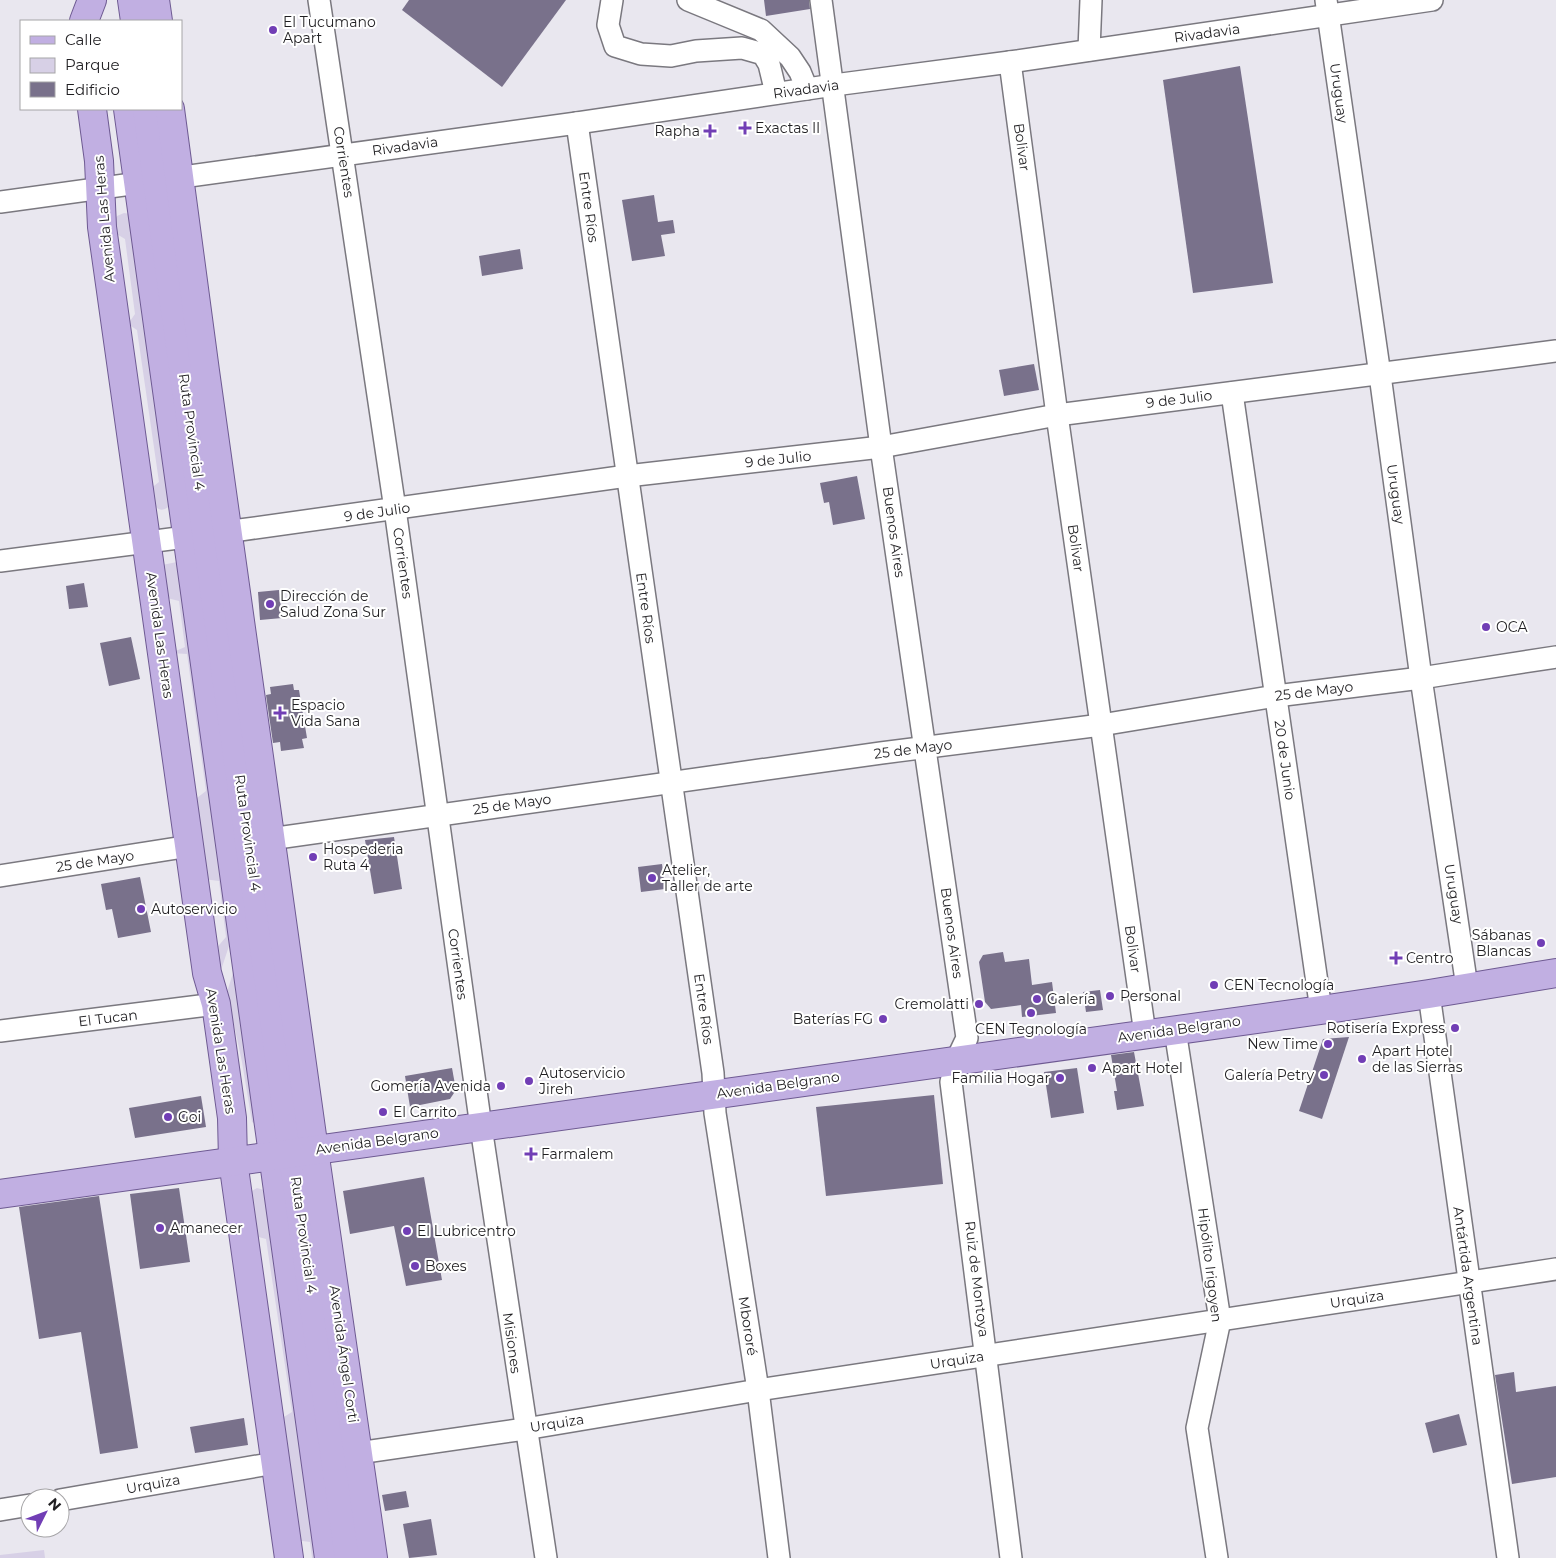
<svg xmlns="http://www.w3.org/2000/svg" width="1556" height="1558" font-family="Montserrat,sans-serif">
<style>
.green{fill:#d7d0e6}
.building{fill:#79718b}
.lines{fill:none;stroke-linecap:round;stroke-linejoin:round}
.minor-casing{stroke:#7a787f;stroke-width:24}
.major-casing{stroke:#6e5a92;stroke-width:30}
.minor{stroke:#fff;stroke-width:21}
.major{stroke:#c1afe2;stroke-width:28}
.poi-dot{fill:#713eb5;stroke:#fff;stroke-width:2}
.labels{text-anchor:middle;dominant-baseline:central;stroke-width:4;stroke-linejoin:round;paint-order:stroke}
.poi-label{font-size:14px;fill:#201f22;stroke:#fff;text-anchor:start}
.street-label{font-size:14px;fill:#201f22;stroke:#fff}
</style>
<rect width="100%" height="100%" fill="#e9e7ef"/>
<g class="green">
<path d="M124,213l6,1 41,291c-15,13 -18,-4 -21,-16l9,-7 -22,-152 -9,-6 7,-10 -10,-75 -10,-6 -1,-12 3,-5z"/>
<polygon points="177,562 179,564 234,931 220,973 214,951 226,937 219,881 203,879 193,801 206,791 187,654 171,653 185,647 179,601 163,597 162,565"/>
<polygon points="235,972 257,1125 252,1122 242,1062 227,992 233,973"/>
<polygon points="257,1188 267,1191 323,1558 312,1558 310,1542 295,1540 279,1420 292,1412 266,1239 251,1235 247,1194"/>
<polygon points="44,1550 45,1558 0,1558 0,1555"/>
</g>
<g class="building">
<polygon points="409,0 566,0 502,87 402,10"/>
<polygon points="764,0 809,0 810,9 766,16"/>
<polygon points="1240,66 1273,283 1193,293 1163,80"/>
<polygon points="654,195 658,222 673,220 675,233 661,235 665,256 632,261 622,200"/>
<polygon points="520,249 523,269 482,276 479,256"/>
<polygon points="1034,364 1039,390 1004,396 999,370"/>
<polygon points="857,476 865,519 833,525 829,502 824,503 820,483"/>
<polygon points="84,583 88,607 69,609 66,586"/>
<polygon points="279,590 282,618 260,620 258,592"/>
<polygon points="131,637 140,679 109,686 100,643"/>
<polygon points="293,684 294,690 299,690 307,738 302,739 304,748 281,751 280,742 273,743 266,695 271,694 270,687"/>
<polygon points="394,837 402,889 374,894 365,840"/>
<polygon points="662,864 665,889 641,892 638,867"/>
<polygon points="140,877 151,932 118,938 112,909 106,910 101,884"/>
<polygon points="1003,952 1005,962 1029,959 1032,985 1052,982 1056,1013 1022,1017 1021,1005 991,1009 985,1002 979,962 983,955"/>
<polygon points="1100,990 1103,1010 1086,1012 1083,992"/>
<polygon points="1349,1037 1322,1119 1299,1111 1323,1039"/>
<polygon points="1134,1052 1144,1106 1117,1110 1114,1091 1117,1091 1111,1055"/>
<polygon points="452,1068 456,1090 450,1099 410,1107 405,1076"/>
<polygon points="1077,1068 1084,1113 1051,1118 1044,1072"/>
<polygon points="934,1095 943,1184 826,1196 816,1107"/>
<polygon points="201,1096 206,1127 135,1138 129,1108"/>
<polygon points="424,1177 442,1280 406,1286 394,1226 350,1234 343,1191"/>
<polygon points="179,1188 190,1262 140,1269 130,1194"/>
<polygon points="99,1196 138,1448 100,1454 81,1332 39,1339 19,1207"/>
<polygon points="1514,1372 1516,1392 1556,1386 1556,1477 1512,1484 1495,1375"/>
<polygon points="1459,1414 1467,1445 1433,1453 1425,1423"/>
<polygon points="244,1418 248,1445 195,1453 190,1427"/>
<polygon points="406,1491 409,1507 385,1511 382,1495"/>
<polygon points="431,1519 437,1555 409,1558 403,1524"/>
</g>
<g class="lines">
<g class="minor-casing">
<g id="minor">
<polyline points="319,0 395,509 481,1127 546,1558"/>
<polyline points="612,0 608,25 615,46 641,54 671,56 696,51 742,48 763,54 769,64 776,93"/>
<polyline points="688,0 761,30 790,57 800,72 807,89"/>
<polyline points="821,0 881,447 967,1038 956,1061 951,1082 1011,1558"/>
<polyline points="1326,0 1380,375 1421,678 1467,987"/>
<polyline points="1089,50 1091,0"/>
<polyline points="1010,62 1057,415 1145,1034"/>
<polyline points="577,123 713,1073 715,1113 758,1390 779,1558"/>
<polyline points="0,202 577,123 834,85 1010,62 1432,0"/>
<polyline points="1232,393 1321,1010"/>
<polyline points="0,561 240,530 627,476 881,447 1057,415 1556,351"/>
<polyline points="270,839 881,753 1101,725 1276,696 1421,678 1556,657"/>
<polyline points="0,876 190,846"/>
<polyline points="1429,994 1508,1558"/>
<polyline points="1175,1030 1220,1320 1197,1428 1217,1558"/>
<polyline points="0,1031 216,1004"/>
<polyline points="358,1453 525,1429 758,1390 1556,1269"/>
<polyline points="60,1500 275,1463"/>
<polyline points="0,1510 30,1505"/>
</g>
</g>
<g class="major-casing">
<g id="major">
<polyline points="132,0 135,21"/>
<polyline points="155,0 158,21"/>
<polyline points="84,21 92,0"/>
<polyline points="92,109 99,161 102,227 207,973 216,1004 232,1118 233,1161 289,1558"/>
<polyline points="128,109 329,1558"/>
<polyline points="147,109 349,1558"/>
<polyline points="170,109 205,371 314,1150 373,1558"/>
<polyline points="0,1194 1321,1010 1429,994 1556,973"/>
</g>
</g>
<use href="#minor" class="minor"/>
<use href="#major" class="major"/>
</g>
<g class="poi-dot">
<circle cx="273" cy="30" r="5"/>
<path d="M742.5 120.5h5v5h5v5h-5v5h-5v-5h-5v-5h5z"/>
<path d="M707.5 123.5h5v5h5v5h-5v5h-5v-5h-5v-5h5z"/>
<circle cx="270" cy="604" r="5"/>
<circle cx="1486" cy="627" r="5"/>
<path d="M277.5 705.5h5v5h5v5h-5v5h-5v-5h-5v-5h5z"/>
<circle cx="313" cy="857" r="5"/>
<circle cx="652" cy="878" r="5"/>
<circle cx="141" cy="909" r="5"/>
<circle cx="1541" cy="943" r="5"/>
<path d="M1393.5 950.5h5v5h5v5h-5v5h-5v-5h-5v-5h5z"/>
<circle cx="1214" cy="985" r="5"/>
<circle cx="1110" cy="996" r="5"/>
<circle cx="1037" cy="999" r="5"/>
<circle cx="979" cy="1004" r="5"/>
<circle cx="1031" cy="1013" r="5"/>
<circle cx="883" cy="1019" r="5"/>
<circle cx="1455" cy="1028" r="5"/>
<circle cx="1328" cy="1044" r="5"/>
<circle cx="1362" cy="1059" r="5"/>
<circle cx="1092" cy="1068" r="5"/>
<circle cx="1324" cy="1075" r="5"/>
<circle cx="1060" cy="1078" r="5"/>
<circle cx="529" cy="1081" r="5"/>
<circle cx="501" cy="1086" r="5"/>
<circle cx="383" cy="1112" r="5"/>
<circle cx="168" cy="1117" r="5"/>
<path d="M528.5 1146.5h5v5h5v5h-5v5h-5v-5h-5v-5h5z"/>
<circle cx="160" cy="1228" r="5"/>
<circle cx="407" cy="1231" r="5"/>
<circle cx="415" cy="1266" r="5"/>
</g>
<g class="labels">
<g class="poi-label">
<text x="283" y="22">El Tucumano<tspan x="283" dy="16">Apart</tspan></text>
<text x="755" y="128">Exactas II</text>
<text x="700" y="131" text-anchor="end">Rapha</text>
<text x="280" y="596">Dirección de<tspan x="280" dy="16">Salud Zona Sur</tspan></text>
<text x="1496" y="627">OCA</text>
<text x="291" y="705">Espacio<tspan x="291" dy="16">Vida Sana</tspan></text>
<text x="323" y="849">Hospederia<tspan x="323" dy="16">Ruta 4</tspan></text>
<text x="662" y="870">Atelier,<tspan x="662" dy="16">Taller de arte</tspan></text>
<text x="151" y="909">Autoservicio</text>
<text x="1531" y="935" text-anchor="end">Sábanas<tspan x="1531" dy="16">Blancas</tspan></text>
<text x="1406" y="958">Centro</text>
<text x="1224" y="985">CEN Tecnología</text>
<text x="1120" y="996">Personal</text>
<text x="1047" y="999">Galería</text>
<text x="969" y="1004" text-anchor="end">Cremolatti</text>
<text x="873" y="1019" text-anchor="end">Baterías FG</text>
<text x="1445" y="1028" text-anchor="end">Rotisería Express</text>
<text x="1031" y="1029" text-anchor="middle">CEN Tegnología</text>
<text x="1318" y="1044" text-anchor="end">New Time</text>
<text x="1372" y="1051">Apart Hotel<tspan x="1372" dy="16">de las Sierras</tspan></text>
<text x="1102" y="1068">Apart Hotel</text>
<text x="539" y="1073">Autoservicio<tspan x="539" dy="16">Jireh</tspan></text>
<text x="1314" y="1075" text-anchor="end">Galería Petry</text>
<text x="1050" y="1078" text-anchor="end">Familia Hogar</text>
<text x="491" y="1086" text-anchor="end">Gomería Avenida</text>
<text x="393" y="1112">El Carrito</text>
<text x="178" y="1117">Goi</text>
<text x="541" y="1154">Farmalem</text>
<text x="170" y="1228">Amanecer</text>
<text x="417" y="1231">El Lubricentro</text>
<text x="425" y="1266">Boxes</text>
</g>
<g class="street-label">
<text transform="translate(1207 33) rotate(-8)">Rivadavia</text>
<text transform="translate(806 89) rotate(-8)">Rivadavia</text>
<text transform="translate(1339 93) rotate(82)">Uruguay</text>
<text transform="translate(405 146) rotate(-8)">Rivadavia</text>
<text transform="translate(1022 147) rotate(82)">Bolivar</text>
<text transform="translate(344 162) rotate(81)">Corrientes</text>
<text transform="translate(589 207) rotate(82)">Entre Ríos</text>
<text transform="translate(104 219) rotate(-95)">Avenida Las Heras</text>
<text transform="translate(1179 399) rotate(-7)">9 de Julio</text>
<text transform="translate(192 432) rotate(82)">Ruta Provincial 4</text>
<text transform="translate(778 459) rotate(-6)">9 de Julio</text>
<text transform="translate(1396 494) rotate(82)">Uruguay</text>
<text transform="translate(377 512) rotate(-8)">9 de Julio</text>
<text transform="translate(894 532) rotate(82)">Buenos Aires</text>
<text transform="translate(1076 548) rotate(82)">Bolivar</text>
<text transform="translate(403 563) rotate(82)">Corrientes</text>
<text transform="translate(646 608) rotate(82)">Entre Ríos</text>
<text transform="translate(160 635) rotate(82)">Avenida Las Heras</text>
<text transform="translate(1314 691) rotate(-7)">25 de Mayo</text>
<text transform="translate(913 749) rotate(-7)">25 de Mayo</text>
<text transform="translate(1285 760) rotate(82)">20 de Junio</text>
<text transform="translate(512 804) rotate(-8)">25 de Mayo</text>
<text transform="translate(248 833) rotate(82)">Ruta Provincial 4</text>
<text transform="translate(95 861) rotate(-9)">25 de Mayo</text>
<text transform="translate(1454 894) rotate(81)">Uruguay</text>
<text transform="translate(952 933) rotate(82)">Buenos Aires</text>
<text transform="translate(1133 949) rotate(82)">Bolivar</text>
<text transform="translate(458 964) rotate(82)">Corrientes</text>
<text transform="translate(704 1009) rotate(82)">Entre Ríos</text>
<text transform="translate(108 1018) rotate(-7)">El Tucan</text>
<text transform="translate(1179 1029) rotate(-8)">Avenida Belgrano</text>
<text transform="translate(221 1051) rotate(81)">Avenida Las Heras</text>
<text transform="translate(778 1085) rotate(-8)">Avenida Belgrano</text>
<text transform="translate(377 1141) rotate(-8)">Avenida Belgrano</text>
<text transform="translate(304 1235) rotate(82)">Ruta Provincial 4</text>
<text transform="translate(1210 1265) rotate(83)">Hipólito Irigoyen</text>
<text transform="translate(1468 1276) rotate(82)">Antártida Argentina</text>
<text transform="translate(977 1279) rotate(83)">Ruiz de Montoya</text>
<text transform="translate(1357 1299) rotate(-9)">Urquiza</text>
<text transform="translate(748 1326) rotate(81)">Mbororé</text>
<text transform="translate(512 1343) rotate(82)">Misiones</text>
<text transform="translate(344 1354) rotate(82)">Avenida Ángel Corti</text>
<text transform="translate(957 1360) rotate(-9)">Urquiza</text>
<text transform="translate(557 1423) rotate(-9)">Urquiza</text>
<text transform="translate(153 1484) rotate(-10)">Urquiza</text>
</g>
</g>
<rect x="20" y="20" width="162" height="90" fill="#ffffff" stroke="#a6a5a7"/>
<rect x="30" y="36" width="25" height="8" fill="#c1afe2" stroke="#a6a5a7"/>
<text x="65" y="45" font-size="15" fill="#201f22">Calle</text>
<rect x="30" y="58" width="25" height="15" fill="#d7d0e6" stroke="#a6a5a7"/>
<text x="65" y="70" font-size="15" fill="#201f22">Parque</text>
<rect x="30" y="82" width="25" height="15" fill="#79718b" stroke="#a6a5a7"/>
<text x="65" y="95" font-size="15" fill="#201f22">Edificio</text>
<g transform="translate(45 1513) rotate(48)"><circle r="24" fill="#ffffff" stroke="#a6a5a7"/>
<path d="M0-4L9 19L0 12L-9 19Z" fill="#713eb5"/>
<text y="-8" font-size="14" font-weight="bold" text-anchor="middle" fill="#201f22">N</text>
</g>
</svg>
